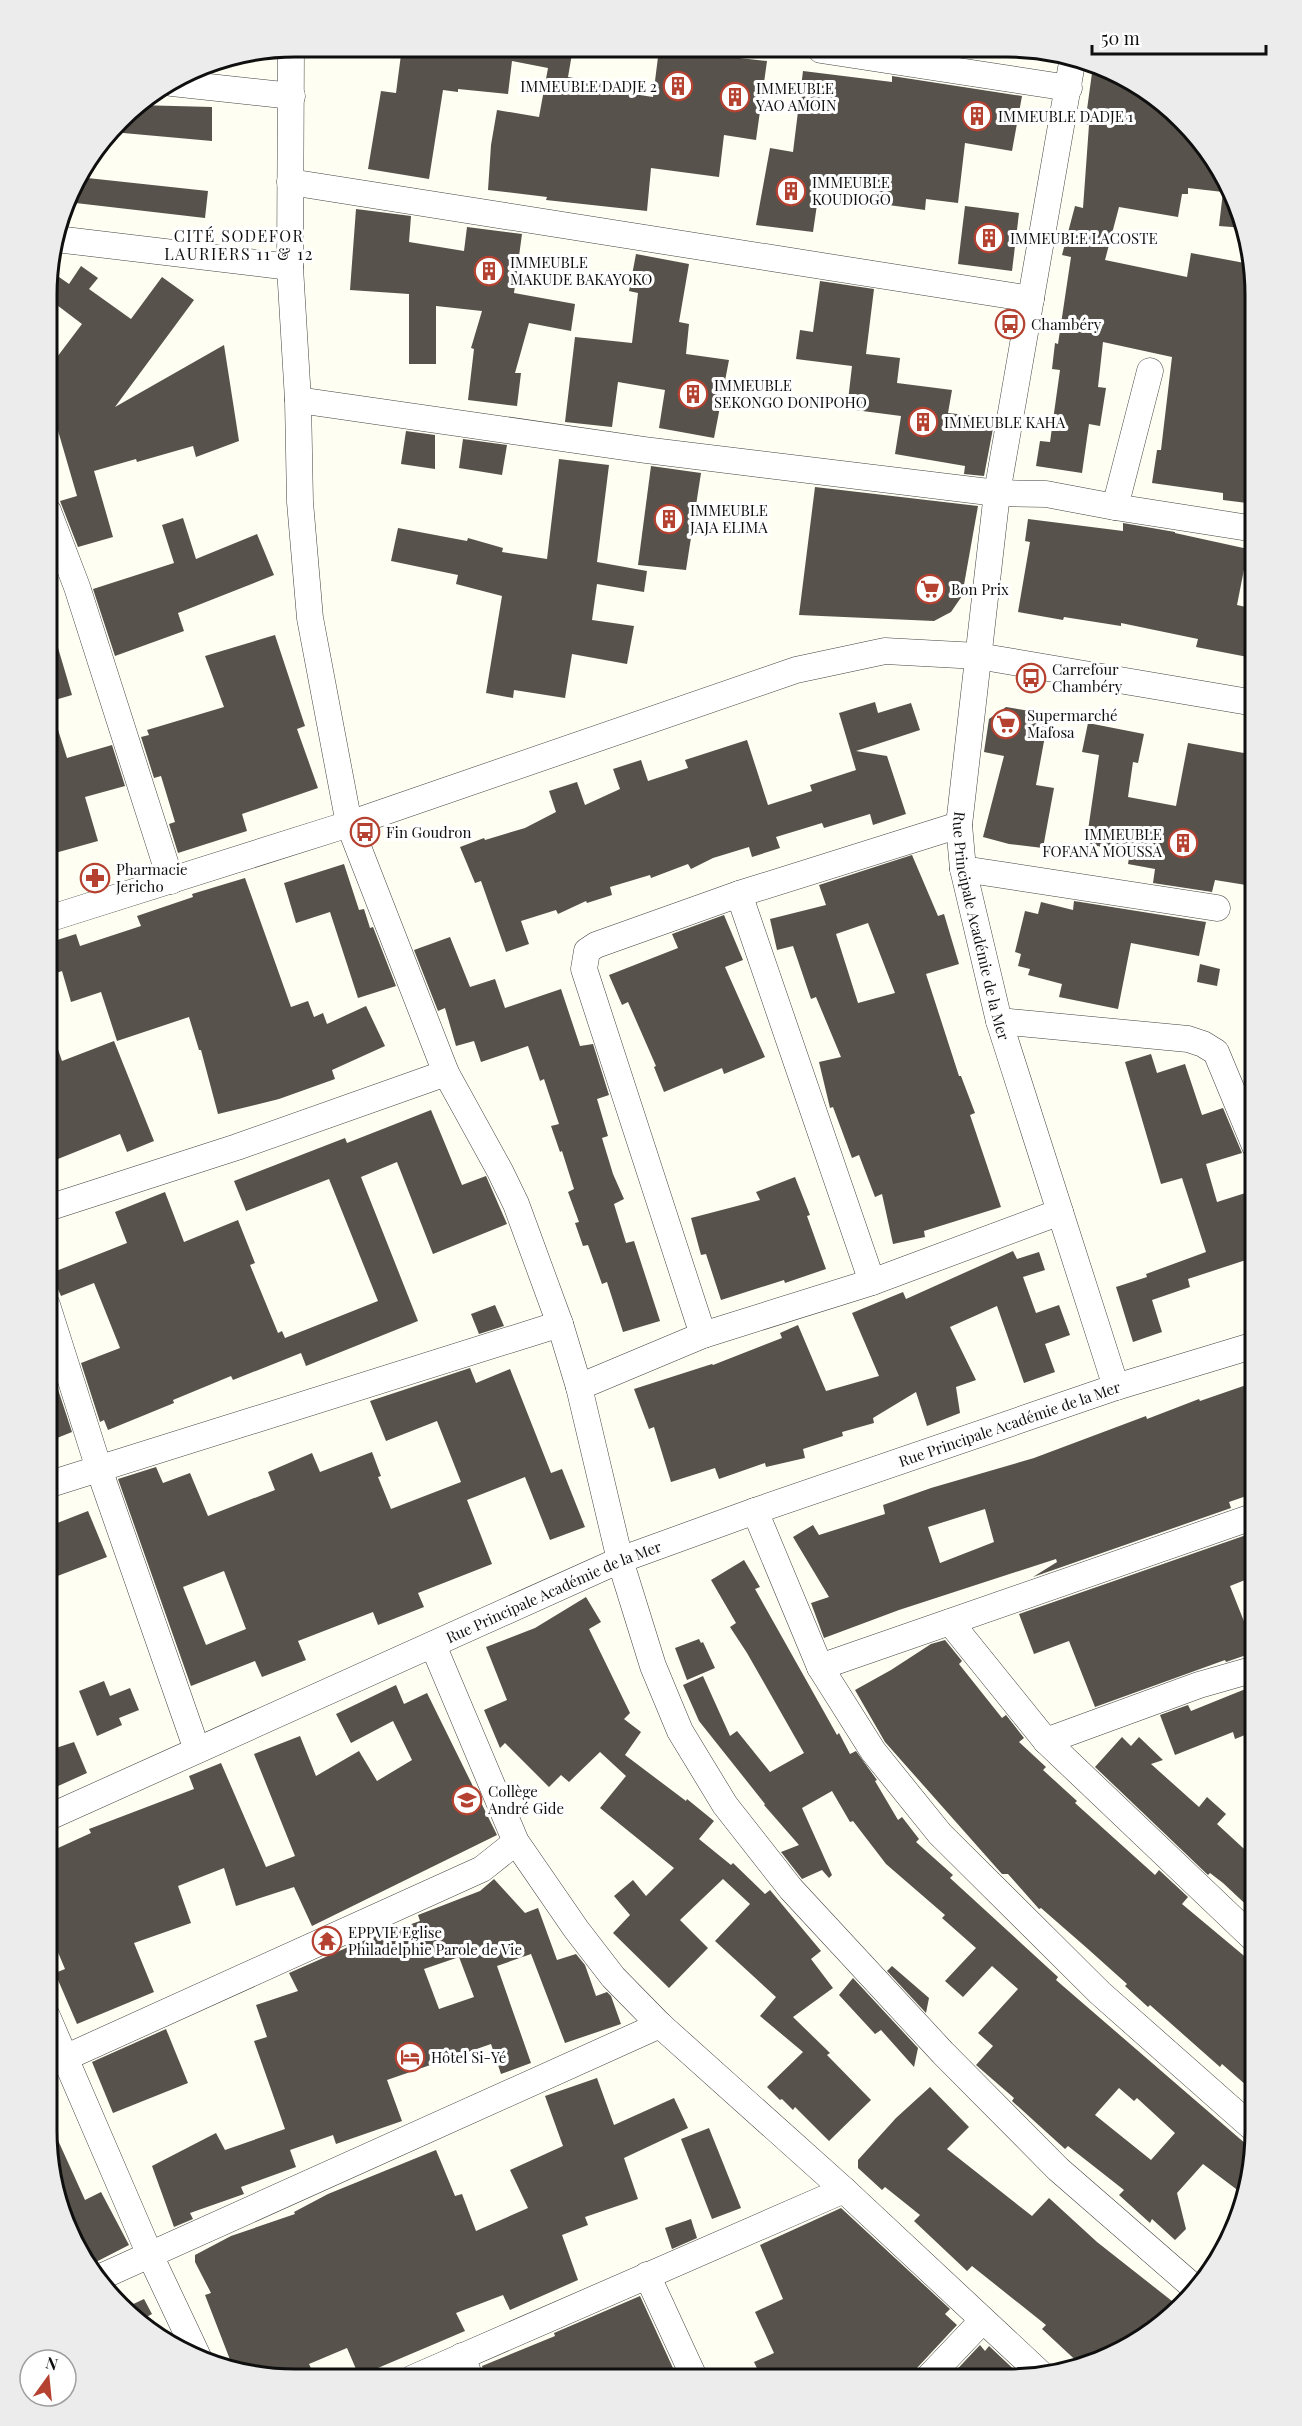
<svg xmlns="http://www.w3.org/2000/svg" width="1302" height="2426" font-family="'Playfair Display',serif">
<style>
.building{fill:#57524c;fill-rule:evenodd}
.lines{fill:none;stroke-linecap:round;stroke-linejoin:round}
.minor-casing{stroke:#424242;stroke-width:27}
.minor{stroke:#fff;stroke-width:26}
.labels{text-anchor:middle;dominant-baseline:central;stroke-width:6;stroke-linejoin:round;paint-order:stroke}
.poi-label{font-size:15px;fill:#0f0f0f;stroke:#fff;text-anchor:start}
.street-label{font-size:15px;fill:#0f0f0f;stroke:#fff}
.neighbourhood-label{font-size:16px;letter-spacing:1.5px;fill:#0f0f0f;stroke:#fff}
.rim{fill:none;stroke:#0f0f0f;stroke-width:3}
</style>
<rect width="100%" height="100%" fill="#fefef2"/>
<g class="building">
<polygon points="402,47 573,48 568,77 601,83 600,89 653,97 659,49 767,61 756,140 724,135 719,177 651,168 647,211 546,200 547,197 488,190 491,145 497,110 539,117 548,68 512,61 508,94 458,89 458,92 443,90 429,179 368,169 381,91 396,93"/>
<polygon points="1100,66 1117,72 1171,108 1213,156 1242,215 1245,228 1219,226 1223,192 1188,188 1188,194 1182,194 1178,217 1119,207 1105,260 1187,277 1191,253 1250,264 1256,295 1255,504 1223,500 1223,493 1152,483 1157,450 1161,450 1172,357 1103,342 1098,387 1106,388 1100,426 1089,424 1082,473 1036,466 1040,441 1050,442 1060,370 1052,369 1055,343 1058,344 1071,257 1062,255 1075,206 1083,208 1089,125 1085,124 1092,73 1099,74"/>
<polygon points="803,71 892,82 892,76 1022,96 1012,151 965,143 958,203 926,199 925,210 874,203 875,191 820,184 813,232 756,225 770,148 793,152"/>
<polygon points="136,105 212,107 212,141 112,132 131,108"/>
<polygon points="78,177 208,191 205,218 67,202 72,185"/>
<polygon points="965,206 1019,213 1012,271 958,264"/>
<polygon points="356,209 411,216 409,242 464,251 467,227 522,234 514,293 575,304 571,331 529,323 515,373 521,373 517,406 468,400 474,349 471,348 482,311 436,306 436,364 409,364 409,294 350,290"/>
<polygon points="636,254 689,264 679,322 689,324 686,354 729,360 714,438 659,428 665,390 618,382 612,427 565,422 575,337 632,343 638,293 629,291"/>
<polygon points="81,266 98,278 89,289 131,319 162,277 194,300 115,407 224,345 239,441 196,457 193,446 137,462 136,459 94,471 113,537 78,547 60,501 77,496 52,410 48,407 48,369 82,324 49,299 49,270 69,284"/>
<polygon points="820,281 874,289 866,354 900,358 897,383 952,390 948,413 995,418 984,476 964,474 965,466 895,454 901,416 847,409 852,366 796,359 800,330 813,332"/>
<polygon points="406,431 435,435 435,469 401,464"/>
<polygon points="463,439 507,445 502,475 459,468"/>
<polygon points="559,459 609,465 597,562 647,571 644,592 597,584 592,620 634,626 627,664 572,654 565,698 514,690 513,698 486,693 502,596 456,584 458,575 391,561 398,528 467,541 468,538 503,548 502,552 547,559"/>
<polygon points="651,466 701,473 686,570 638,565"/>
<polygon points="815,487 978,506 962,596 951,612 934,621 799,615"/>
<polygon points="183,518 196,559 257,534 274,575 178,613 184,631 115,656 93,589 174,563 162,525"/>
<polygon points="1028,519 1123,531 1123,523 1175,532 1175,533 1248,549 1237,605 1255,609 1253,658 1196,647 1198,639 1121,623 1121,626 1064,617 1063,620 1018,612 1030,542 1025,541"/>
<polygon points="53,631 72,695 48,702 48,632"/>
<polygon points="275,635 305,726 297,729 318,788 242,814 247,831 178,853 169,824 175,822 161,776 154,778 141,737 149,735 147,730 224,707 205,656"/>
<polygon points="875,702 878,713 911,703 920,730 856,751 887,756 906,814 873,825 870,814 824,828 822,823 776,837 780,848 752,857 749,847 713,858 691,869 688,864 651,878 650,875 610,887 612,895 587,903 586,901 558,914 556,910 521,921 529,944 506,952 481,881 475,883 460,847 484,838 485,840 525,828 556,812 549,791 577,782 585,805 620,789 613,769 641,760 648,781 688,768 685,760 747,740 768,805 812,791 810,785 856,770 839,713"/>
<polygon points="1006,707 1049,714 1036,785 1054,788 1043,848 1009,844 983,837 1004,756 984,752 989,719"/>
<polygon points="48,711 52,711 67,758 112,745 125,786 85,797 98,841 48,855"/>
<polygon points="1088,723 1144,734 1138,763 1133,762 1128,797 1176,806 1188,743 1255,755 1255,830 1246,885 1215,880 1212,892 1153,883 1155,869 1128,864 1130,852 1086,844 1099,755 1082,752"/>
<path d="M912,855l26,61 6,-2 15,50 -33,10 33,102h2l14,37 -5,2 31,92 -77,24 1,6 -32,7 -11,-50 -7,3 -16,-42 -7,3 -19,-51 -3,1 -11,-46 22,-5 -25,-60 -5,2 -18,-53 -16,4 -7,-31 56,-14 -7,-20zM868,923l27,70 -37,10 -22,-69z"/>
<polygon points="344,864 359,910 364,909 370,928 373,927 396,986 358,998 330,912 296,923 284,883"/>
<polygon points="245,878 291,1007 308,1001 314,1017 323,1013 327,1024 366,1006 385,1046 332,1070 335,1079 279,1099 218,1114 201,1050 199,1050 189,1017 117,1041 101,992 71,1002 62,971 48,976 48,954 57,950 54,941 76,934 80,946 141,926 137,916 193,897 192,894"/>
<polygon points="1074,901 1206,922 1199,956 1131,943 1118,1009 1059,997 1062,984 1028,975 1030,969 1018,966 1021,954 1015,952 1025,911 1038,914 1041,902 1073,910"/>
<polygon points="724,915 743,960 725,967 765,1057 724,1074 722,1068 664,1092 654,1067 656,1066 628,1002 622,1005 609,975 678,948 672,934"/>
<polygon points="450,937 470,987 495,979 505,1008 561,989 580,1046 593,1044 609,1095 597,1099 608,1136 602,1138 613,1174 624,1199 614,1204 626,1243 634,1241 660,1321 623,1332 607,1282 602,1284 588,1245 583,1246 575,1223 579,1222 568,1192 574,1189 562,1151 560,1152 551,1126 559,1124 544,1079 540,1081 528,1046 481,1062 474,1041 456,1046 445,1008 438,1011 414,950"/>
<polygon points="1200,964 1220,969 1217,986 1197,982"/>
<polygon points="51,1029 62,1061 114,1041 154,1141 127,1152 120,1134 48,1163 48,1030"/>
<polygon points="1151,1054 1157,1073 1185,1064 1202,1115 1223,1108 1242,1153 1206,1164 1217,1202 1255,1190 1255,1257 1188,1279 1190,1287 1152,1300 1162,1332 1133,1342 1116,1287 1147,1277 1146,1274 1206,1252 1182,1178 1161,1184 1125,1062"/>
<polygon points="431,1110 462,1185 486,1176 507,1224 433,1254 397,1162 361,1177 418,1321 306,1366 301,1353 233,1380 231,1376 173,1400 174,1403 108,1430 104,1420 100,1422 81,1363 120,1348 94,1283 61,1296 51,1273 127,1243 115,1212 165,1192 184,1242 238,1220 255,1263 250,1265 278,1333 282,1331 285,1338 378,1301 329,1179 246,1211 234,1181 345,1138 347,1143"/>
<polygon points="795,1177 810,1215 807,1216 826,1269 785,1283 784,1280 721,1300 706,1254 701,1255 691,1218 760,1200 756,1192"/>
<polygon points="1013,1251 1017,1259 1039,1252 1045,1270 1023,1277 1036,1313 1059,1305 1070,1335 1045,1344 1055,1372 1024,1383 997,1306 950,1327 976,1380 956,1387 960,1413 927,1426 916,1392 873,1418 874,1423 842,1432 843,1436 803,1449 805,1458 766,1467 765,1463 719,1479 715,1468 671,1482 654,1427 649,1429 634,1389 712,1364 713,1365 782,1338 780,1333 798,1325 826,1391 879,1376 852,1313 903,1292 906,1299"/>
<polygon points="495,1305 504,1326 479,1334 471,1314"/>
<polygon points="47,1356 72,1432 47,1442"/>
<path d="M470,1368l6,15 34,-14 41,104 11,-4 23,58 -35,13 -25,-63 -58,23 25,64 -74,29 6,14 -46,18 -5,-13 -75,29 8,19 -44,17 -7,-16 -64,25 -73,-207 38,-12 7,16 27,-10 18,43 67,-26 -7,-18 44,-19 8,19 52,-20 9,24 -3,1 13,32 70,-27 -24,-61 -51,20 -16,-40zM224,1571l22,58 -40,16 -23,-58z"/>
<path d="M1255,1382v111l-26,9 2,6 -198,69 24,-15 -1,-3 -157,51 -75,28 -13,-35 18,-6 -36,-60 20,-12 6,10 66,-21 -2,-9 48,-17 103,-30 112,-42 1,3 52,-20 1,2zM985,1509l9,33 -54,21 -12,-36z"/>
<polygon points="88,1511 107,1557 47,1580 47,1527"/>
<polygon points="1255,1532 1255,1576 1230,1586 1247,1629 1250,1628 1255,1639 1255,1652 1226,1662 1225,1660 1095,1707 1069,1641 1034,1654 1019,1614"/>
<path d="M744,1560l16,27 -5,2 82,146 2,-2 11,21 6,-3 21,29 -2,1 23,39 4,-3 17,22 -3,3 37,33 -3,3 108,99 -2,3 198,171 -10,44 -41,-31 -26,29 9,36 -11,11 -23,-21 -2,4 -31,-28 5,-5 -56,-44 -3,3 -53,-48 2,-3 -38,-33 17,-19 -15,-13 40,-44 -26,-23 -29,31 -18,-16 31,-33 -34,-30 3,-3 -59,-51 -33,-43 -3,1 -18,-31 -30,17 30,67 -3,3 -7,-8 -20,9 -21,-27 18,-7 -35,-40 1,-1 -66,-83 -16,-36 20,-9 27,60 7,-5 33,41 34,-19 -57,-100 -17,-26 6,-4 -25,-43zM1119,2088l15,13 3,-3 38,35 -24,27 -56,-45z"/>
<polygon points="586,1597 601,1622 589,1629 630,1713 624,1719 641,1732 625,1755 686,1801 687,1799 714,1821 699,1839 731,1865 733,1863 765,1894 770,1890 821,1951 811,1959 833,1988 793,2017 830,2053 827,2055 871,2100 829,2141 795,2107 793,2110 782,2099 780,2100 767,2087 803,2052 760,2016 776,1997 715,1941 750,1904 723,1879 680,1920 708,1948 669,1988 613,1933 630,1915 614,1896 633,1880 646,1896 674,1868 600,1808 626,1776 600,1752 569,1782 561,1775 549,1787 505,1743 500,1748 484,1710 507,1700 486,1647 535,1628"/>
<polygon points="699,1639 701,1643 703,1642 715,1668 687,1680 675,1648"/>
<polygon points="945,1640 962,1661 959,1664 1002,1718 1006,1715 1024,1738 1019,1742 1046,1767 1043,1770 1077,1801 1075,1803 1155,1875 1159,1870 1188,1897 1182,1904 1255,1965 1255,2093 1222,2064 1220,2067 1150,2005 1148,2007 1125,1986 1127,1984 1088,1949 1041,1908 1039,1909 1008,1874 1002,1874 885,1742 855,1690 891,1670 931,1644"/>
<polygon points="104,1681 110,1696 130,1688 139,1710 119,1718 122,1725 97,1736 79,1691"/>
<polygon points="396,1685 404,1704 427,1693 497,1835 312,1926 294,1887 236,1906 224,1868 178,1886 191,1923 134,1943 154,1992 77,2024 55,1973 65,1969 47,1926 47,1853 91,1833 89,1829 194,1789 189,1776 221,1763 266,1867 295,1856 254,1754 300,1736 316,1776 359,1751 377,1781 412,1760 393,1721 351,1743 336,1714"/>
<polygon points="1248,1688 1255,1706 1255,1731 1235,1739 1233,1732 1175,1755 1160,1715 1188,1705 1191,1711"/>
<polygon points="1122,1737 1131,1746 1139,1737 1163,1760 1151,1764 1199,1807 1207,1797 1226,1814 1217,1824 1255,1859 1255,1913 1223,1883 1210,1873 1208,1875 1095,1767"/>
<polygon points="74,1742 87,1773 47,1791 47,1751"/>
<path d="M494,1879l31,34 13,-5 19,52 19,-6 9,11 11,31 11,-4 4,4 10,28 -56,19 -34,-89 -34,12 34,97 -30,11 -10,-30 -104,36 15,41 -66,23 -3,-9 -43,15 6,17 -55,20 3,7 -54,19 3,6 -19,8 -22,-61 64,-33 9,17 60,-21 -31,-88 13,-4 -11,-32 42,-14 -9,-18 73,-32 58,-20 -2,-6 62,-24zM459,1957l15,40 -35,12 -15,-40z"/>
<polygon points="892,1966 929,1998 926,2013 887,1971"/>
<polygon points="853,1978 918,2048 914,2067 881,2030 875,2034 839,1995"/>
<polygon points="166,2029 188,2083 113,2113 92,2062"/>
<polygon points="597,2078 614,2125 674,2098 688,2128 624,2158 638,2199 585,2217 588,2225 562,2235 578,2280 510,2310 503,2295 456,2313 465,2331 359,2376 347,2348 309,2364 315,2377 262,2377 234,2370 205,2295 211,2293 195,2262 195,2255 231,2236 295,2214 294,2212 328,2194 436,2150 455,2196 462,2194 476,2231 528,2208 510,2170 563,2146 545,2096"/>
<polygon points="930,2087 969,2127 947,2149 1032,2216 1049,2198 1097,2242 1177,2305 1173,2310 1175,2312 1158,2328 1083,2367 1042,2329 1046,2325 972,2266 967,2271 914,2221 920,2215 885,2187 882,2190 858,2168 858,2160 896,2118"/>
<polygon points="52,2127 85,2200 101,2192 129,2245 94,2263 56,2188 46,2131 46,2129"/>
<polygon points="709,2128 741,2208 712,2219 681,2139"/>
<polygon points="841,2208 950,2309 945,2314 957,2325 916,2369 912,2379 762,2379 754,2362 774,2353 755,2312 783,2299 760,2245"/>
<polygon points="691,2219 697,2238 672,2249 665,2228"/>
<polygon points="640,2296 678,2379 485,2378 482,2366 555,2336 554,2333"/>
<polygon points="144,2299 152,2314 137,2322 127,2307"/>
<polygon points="980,2345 985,2351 989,2346 1022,2377 1007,2379 948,2379"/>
</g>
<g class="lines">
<g class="minor-casing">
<g id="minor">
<polyline points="291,47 290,267 298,400 300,502 310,618 349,824 446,1073 500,1171 516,1204 560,1324 579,1387 620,1560 653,1666 680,1731 725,1805 791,1889 943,2053 1058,2169 1197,2290"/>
<polyline points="821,50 1069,88"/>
<path id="s1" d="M1073,57l-76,436 -38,332 4,44 36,152 117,366"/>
<polyline points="172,83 292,96"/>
<polyline points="290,182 1031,299"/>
<polyline points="56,239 290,267"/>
<polyline points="298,400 645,450 997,493 1046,494 1115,507 1255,529"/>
<polyline points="1115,507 1150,371"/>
<polyline points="48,511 77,587 171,881"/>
<polyline points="963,869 1217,908"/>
<polyline points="739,894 872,1282"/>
<polyline points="48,919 349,824 796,670 885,651 978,656 1255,703"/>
<polyline points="999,1021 1188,1039 1203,1044 1216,1052 1255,1146"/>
<polyline points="48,1208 237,1147 446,1073"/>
<polyline points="47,1305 99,1469 197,1750"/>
<polyline points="703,1335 584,969 587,951 596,945 739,894 959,825"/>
<polyline points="579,1387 703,1335 872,1282 1060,1212"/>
<polyline points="47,1485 560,1324"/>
<polyline points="755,1511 820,1667 873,1751 940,1834 1100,1993 1255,2130"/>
<polyline points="950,1622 1046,1741 1255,1940"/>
<polyline points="433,1645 516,1842 576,1929 613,1977 660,2025 844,2190 1041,2374"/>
<polyline points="820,1667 1255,1516"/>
<polyline points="1046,1741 1199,1685 1255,1669"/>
<path id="s2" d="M47,1818l573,-258 135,-49 361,-124 139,-42"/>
<polyline points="47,2016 150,2255 200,2361"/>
<polyline points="47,2066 482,1869 516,1842"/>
<polyline points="647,2275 695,2379"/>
<polyline points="96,2279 660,2025"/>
<polyline points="462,2356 470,2378"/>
<polyline points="413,2378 844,2190"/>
<polyline points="927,2379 982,2321"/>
</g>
</g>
<use href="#minor" class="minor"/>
</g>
<defs>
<g id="building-ring" transform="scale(1.5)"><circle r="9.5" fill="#fff" stroke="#b54131" stroke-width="1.5"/><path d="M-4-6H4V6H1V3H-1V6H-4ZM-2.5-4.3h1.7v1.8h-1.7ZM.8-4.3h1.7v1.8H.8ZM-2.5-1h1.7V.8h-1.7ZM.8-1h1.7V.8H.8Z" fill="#b54131"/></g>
<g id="bus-ring" transform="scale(1.5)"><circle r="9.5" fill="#fff" stroke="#b54131" stroke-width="1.5"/><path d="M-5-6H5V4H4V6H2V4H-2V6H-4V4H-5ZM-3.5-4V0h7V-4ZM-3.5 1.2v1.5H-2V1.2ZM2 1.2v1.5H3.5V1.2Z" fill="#b54131"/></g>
<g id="supermarket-ring" transform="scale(1.5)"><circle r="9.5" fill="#fff" stroke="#b54131" stroke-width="1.5"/><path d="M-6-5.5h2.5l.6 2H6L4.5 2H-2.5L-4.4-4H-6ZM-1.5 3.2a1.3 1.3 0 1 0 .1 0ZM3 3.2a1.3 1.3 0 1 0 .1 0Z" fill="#b54131"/></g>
<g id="pharmacy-ring" transform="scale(1.5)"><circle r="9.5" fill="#fff" stroke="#b54131" stroke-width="1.5"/><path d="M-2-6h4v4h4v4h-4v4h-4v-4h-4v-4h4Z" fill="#b54131"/></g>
<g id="university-ring" transform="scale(1.5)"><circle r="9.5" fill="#fff" stroke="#b54131" stroke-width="1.5"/><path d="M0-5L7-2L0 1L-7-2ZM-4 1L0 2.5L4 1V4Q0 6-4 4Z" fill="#b54131"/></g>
<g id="temple-ring" transform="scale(1.5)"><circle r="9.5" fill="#fff" stroke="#b54131" stroke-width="1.5"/><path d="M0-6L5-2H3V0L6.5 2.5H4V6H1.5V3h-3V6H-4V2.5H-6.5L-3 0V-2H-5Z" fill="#b54131"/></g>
<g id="hotel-ring" transform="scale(1.5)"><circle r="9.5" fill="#fff" stroke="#b54131" stroke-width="1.5"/><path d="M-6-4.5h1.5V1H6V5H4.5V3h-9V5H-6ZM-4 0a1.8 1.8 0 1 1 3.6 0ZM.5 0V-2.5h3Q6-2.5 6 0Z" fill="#b54131"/></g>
</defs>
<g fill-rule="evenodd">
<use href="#building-ring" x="678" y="86"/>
<use href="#building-ring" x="735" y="97"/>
<use href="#building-ring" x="977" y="116"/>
<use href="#building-ring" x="791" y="191"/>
<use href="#building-ring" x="989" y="238"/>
<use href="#building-ring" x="489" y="271"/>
<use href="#bus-ring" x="1010" y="324"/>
<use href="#building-ring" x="693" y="394"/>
<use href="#building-ring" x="923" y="422"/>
<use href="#building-ring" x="669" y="519"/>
<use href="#supermarket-ring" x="930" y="589"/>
<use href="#bus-ring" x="1031" y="678"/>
<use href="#supermarket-ring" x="1006" y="724"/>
<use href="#bus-ring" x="365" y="832"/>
<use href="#building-ring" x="1183" y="843"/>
<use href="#pharmacy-ring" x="95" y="878"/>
<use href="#university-ring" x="467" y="1800"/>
<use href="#temple-ring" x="327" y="1941"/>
<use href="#hotel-ring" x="410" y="2057"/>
</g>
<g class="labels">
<g class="poi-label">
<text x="657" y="86" text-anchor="end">IMMEUBLE DADJE 2</text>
<text x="756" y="88">IMMEUBLE<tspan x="756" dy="17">YAO AMOIN</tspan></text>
<text x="998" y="116">IMMEUBLE DADJE 1</text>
<text x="812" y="182">IMMEUBLE<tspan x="812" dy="17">KOUDIOGO</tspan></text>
<text x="1010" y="238">IMMEUBLE LACOSTE</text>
<text x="510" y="262">IMMEUBLE<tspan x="510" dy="17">MAKUDE BAKAYOKO</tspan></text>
<text x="1031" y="324">Chambéry</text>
<text x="714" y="385">IMMEUBLE<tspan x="714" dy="17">SEKONGO DONIPOHO</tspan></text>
<text x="944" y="422">IMMEUBLE KAHA</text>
<text x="690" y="510">IMMEUBLE<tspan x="690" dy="17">JAJA ELIMA</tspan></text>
<text x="951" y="589">Bon Prix</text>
<text x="1052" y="669">Carrefour<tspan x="1052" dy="17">Chambéry</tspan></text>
<text x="1027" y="715">Supermarché<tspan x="1027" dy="17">Mafosa</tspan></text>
<text x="386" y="832">Fin Goudron</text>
<text x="1162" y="834" text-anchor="end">IMMEUBLE<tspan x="1162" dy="17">FOFANA MOUSSA</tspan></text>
<text x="116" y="869">Pharmacie<tspan x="116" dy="17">Jericho</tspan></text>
<text x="488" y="1791">Collège<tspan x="488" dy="17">André Gide</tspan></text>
<text x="348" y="1932">EPPVIE Eglise<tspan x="348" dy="17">Philadelphie Parole de Vie</tspan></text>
<text x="431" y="2057">Hôtel Si-Yé</text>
</g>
<g class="street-label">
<text stroke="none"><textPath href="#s1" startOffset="880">Rue Principale Académie de la Mer</textPath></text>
<text stroke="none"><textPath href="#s2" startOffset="1041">Rue Principale Académie de la Mer</textPath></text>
<text stroke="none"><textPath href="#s2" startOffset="555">Rue Principale Académie de la Mer</textPath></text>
</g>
<g class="neighbourhood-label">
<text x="239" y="235">CITÉ SODEFOR<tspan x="239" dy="18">LAURIERS 11 &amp; 12</tspan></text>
</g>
</g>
<path d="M0 0H1302V2426H0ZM295 57H1007A238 238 0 0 1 1245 295V2131A238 238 0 0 1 1007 2369H295A238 238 0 0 1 57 2131V295A238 238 0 0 1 295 57Z" fill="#ececec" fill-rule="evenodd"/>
<path class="rim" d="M295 57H1007A238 238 0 0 1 1245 295V2131A238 238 0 0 1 1007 2369H295A238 238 0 0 1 57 2131V295A238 238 0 0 1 295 57Z"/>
<g transform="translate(48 2378) rotate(15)"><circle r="28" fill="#ffffff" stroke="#9f9f9f" stroke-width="1.5"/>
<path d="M0-4.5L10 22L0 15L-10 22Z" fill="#b54131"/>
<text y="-9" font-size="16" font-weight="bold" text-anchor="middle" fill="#0f0f0f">N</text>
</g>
<path d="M1092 45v9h174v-9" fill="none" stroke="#0f0f0f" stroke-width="3"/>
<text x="1101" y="45" font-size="18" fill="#0f0f0f" stroke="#ffffff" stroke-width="4.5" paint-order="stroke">50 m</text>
</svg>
